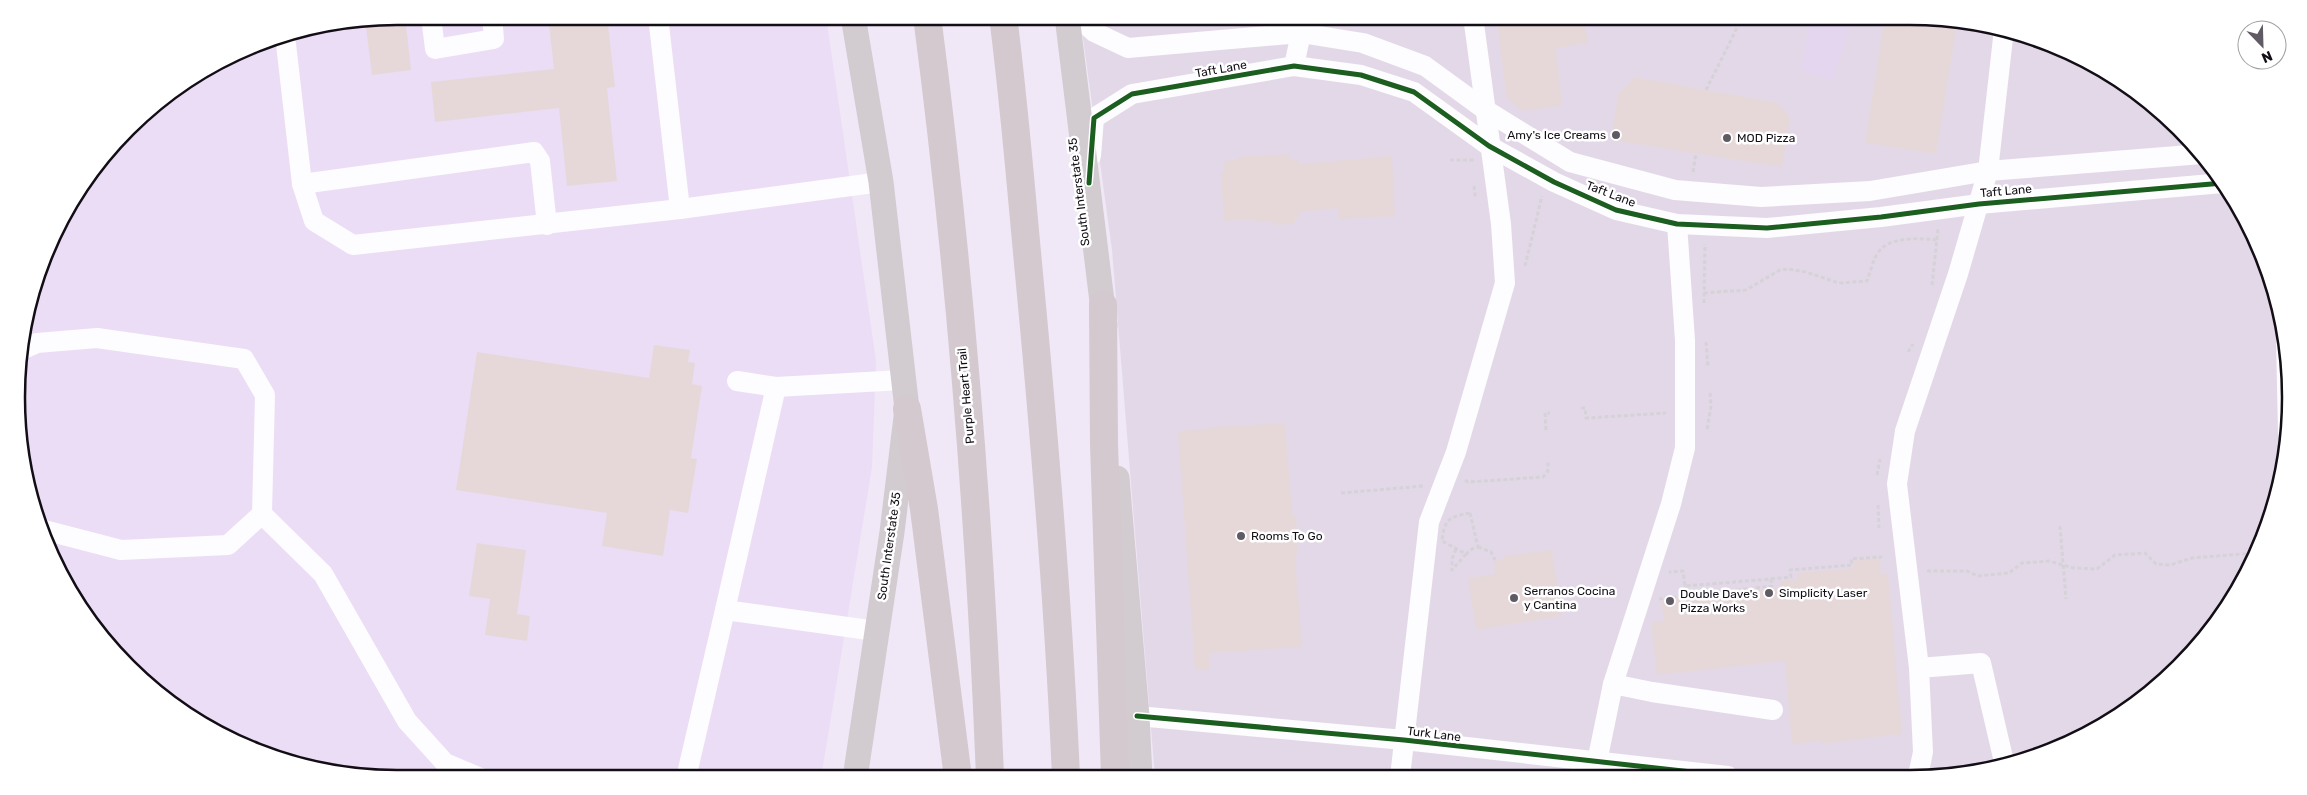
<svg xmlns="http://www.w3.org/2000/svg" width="2307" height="795" font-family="Rubik,sans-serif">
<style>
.commercial{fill:#e3d8e7}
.built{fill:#ebddf5}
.green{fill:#e4d6ef}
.building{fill:#e6d8d9}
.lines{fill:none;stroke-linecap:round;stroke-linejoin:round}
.path{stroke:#d5d3d7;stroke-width:3;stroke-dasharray:4 2.5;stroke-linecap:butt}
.minor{stroke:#fdfcfe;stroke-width:20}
.major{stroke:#d2cbd0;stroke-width:25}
.highway{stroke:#d3c9ce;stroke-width:28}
.cycleway-casing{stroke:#fff;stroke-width:8}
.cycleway{stroke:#1b5e20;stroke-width:5}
.poi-dot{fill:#605a64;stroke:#fff;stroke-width:2}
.labels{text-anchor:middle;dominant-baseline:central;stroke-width:5;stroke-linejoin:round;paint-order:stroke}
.street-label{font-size:12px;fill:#130e16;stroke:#fff}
.poi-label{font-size:12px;fill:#130e16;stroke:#fff;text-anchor:start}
.rim{fill:none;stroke:#130e16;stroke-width:2.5}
</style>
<rect width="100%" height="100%" fill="#f0e8f6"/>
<polygon class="commercial" points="1080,16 1909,16 2008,29 2078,55 2141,95 2196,146 2240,207 2270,275 2287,347 2290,422 2278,496 2240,588 2161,684 2078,740 1960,775 1155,777 1112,250"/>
<polygon class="built" points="398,16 826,16 876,361 872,467 821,778 398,779 299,766 185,714 128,667 81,610 29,496 17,423 19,348 56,229 95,165 146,111 252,45 323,24"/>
<polygon class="green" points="1811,16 1854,16 1833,80 1801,71"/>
<g class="building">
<polygon points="405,16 411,70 372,75 365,19"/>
<polygon points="548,16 607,16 615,87 607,88 617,181 567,186 559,108 435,122 431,82 554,69"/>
<polygon points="1496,16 1584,16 1588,43 1556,48 1562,106 1523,111 1507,100"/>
<polygon points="1885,16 1910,16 1957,23 1936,154 1865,143"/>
<polygon points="1634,77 1778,103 1790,117 1782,167 1611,140 1618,94"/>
<polygon points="1290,154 1290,160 1298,160 1298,164 1392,156 1395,216 1339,219 1338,208 1299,212 1299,217 1295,217 1295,224 1273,225 1273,221 1254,222 1254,219 1224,221 1221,172 1225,172 1224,161 1238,160 1238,157"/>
<polygon points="654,345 690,350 688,362 695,363 692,384 702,386 691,458 697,459 688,513 670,510 663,556 602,546 607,513 456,490 477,352 649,378"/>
<polygon points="1285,423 1292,513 1296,517 1298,555 1295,555 1302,647 1209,653 1210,669 1195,670 1178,431 1211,428 1211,427"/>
<polygon points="477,543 526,550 517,614 530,616 527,641 485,635 490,599 469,596"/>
<polygon points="1552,550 1562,616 1476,630 1468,578 1495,574 1494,561 1504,558 1504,556"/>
<polygon points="1879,558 1881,574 1888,573 1902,734 1821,744 1821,741 1792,744 1785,661 1657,675 1651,622 1664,621 1661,600 1780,587 1780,581 1797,579 1797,573 1854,568 1853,561"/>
</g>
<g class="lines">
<g class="path">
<polyline points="1706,90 1743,16"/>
<polyline points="1450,160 1474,160"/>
<polyline points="1693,172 1696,153"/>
<polyline points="1474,186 1475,195 1479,194"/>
<polyline points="1525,266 1542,196"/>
<polyline points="1932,285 1938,229"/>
<path d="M1704,293l42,-3 34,-20 8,-1 18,3 33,11 28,-2c4,-10 6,-25 15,-33 12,-11 39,-10 55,-8"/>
<polyline points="1704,303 1705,244"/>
<polyline points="1706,342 1708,367"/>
<polyline points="1908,352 1913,344"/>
<polyline points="1581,408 1585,408 1586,418 1666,413"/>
<polyline points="1707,429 1711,407 1710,391"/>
<polyline points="1546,430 1545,413 1550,413"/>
<polyline points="1877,475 1880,459"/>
<polyline points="1465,480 1468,482 1543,477 1548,471 1548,461"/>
<polyline points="1341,493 1423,486"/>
<polyline points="1878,505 1879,528"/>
<path d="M1470,513l8,34 -6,2 -6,5 -24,-13c3,-22 6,-24 28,-28z"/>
<polyline points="2060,526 2066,599"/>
<polyline points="1478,547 1491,552 1495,560"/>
<polyline points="1456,549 1452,559 1452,570 1466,554"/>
<polyline points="1927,571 1967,571 1978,576 2009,573 2022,563 2049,561 2073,568 2097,569 2115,555 2145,553 2156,564 2170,565 2192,558 2254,553"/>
<polyline points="1771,579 1791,577 1790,570 1852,565 1851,559 1882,557"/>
<polyline points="1685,586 1685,596"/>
<polyline points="1659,599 1772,586 1771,579 1685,586 1683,571 1669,572"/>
</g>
<g class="minor">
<polyline points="431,16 435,49 494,39 492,16"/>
<polyline points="658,16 680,209"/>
<polyline points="1077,16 1094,32 1128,48 1301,33 1363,43 1425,66 1484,109 1570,162 1675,190 1761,197 1870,191 1988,171 2202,154"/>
<polyline points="285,35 302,184 314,221 353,245 680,209 881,182"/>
<polyline points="1294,66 1301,33 1300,16"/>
<polyline points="1091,156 1094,118 1132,94 1294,66 1361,75 1414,92 1489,146 1554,182 1616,210 1677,224 1767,228 1881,217 1979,204 2223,183"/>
<polyline points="302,184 534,152 540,161 547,225"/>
<polyline points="2286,340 2288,433"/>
<polyline points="19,351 37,343 97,338 244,359 265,395 262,514 228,545 121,550 44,530"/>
<polyline points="737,381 776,387 902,380"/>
<polyline points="776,387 725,610 876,631"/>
<polyline points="262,514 323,574 407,721 445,763 483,779"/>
<polyline points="1919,668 1981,663 2004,762"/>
<polyline points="1613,684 1652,692 1773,710"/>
<polyline points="1137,716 1404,740 1728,776"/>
<polyline points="1597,762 1613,684 1671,504 1685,448 1685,340 1677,224"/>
<polyline points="1918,776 1923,752 1919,668 1897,484 1905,431 1958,274 1988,171 2004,29"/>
<polyline points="1400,777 1429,522 1456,452 1505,283 1501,224 1473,16"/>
<polyline points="686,778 725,610"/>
</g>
<g class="major">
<polyline points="853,16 881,182 907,409 892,532 855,778"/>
<polyline points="1067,16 1105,326"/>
<polyline points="1117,478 1137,716 1140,777"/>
</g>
<g class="highway">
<path d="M927,16c33,253 53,507 63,761"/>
<path d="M1003,16c12,93 19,186 28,279 15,160 28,321 35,482"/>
<polyline points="1103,305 1104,444 1115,777"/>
<polyline points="907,409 924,509 958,778"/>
</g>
<g class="cycleway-casing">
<g id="cycleway">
<polyline points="1089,183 1094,118 1132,94 1294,66 1361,75 1414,92 1489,146 1554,182 1616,210 1677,224 1767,228 1881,217 1979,204 2223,183"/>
<polyline points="1137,716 1404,740 1728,776"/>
</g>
</g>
<use href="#cycleway" class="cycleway"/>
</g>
<g class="poi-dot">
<circle cx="1616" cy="135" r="5"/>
<circle cx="1727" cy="138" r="5"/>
<circle cx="1241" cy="536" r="5"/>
<circle cx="1769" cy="593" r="5"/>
<circle cx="1514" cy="598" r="5"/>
<circle cx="1670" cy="601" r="5"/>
</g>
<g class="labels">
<g class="street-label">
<text transform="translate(1221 69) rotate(-10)">Taft Lane</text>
<text transform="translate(2006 191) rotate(-5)">Taft Lane</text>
<text transform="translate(1079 192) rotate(-97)">South Interstate 35</text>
<text transform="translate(1611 194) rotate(21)">Taft Lane</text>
<text transform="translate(966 396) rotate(-95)">Purple Heart Trail</text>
<text transform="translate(889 546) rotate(-82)">South Interstate 35</text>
<text transform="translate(1434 734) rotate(7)">Turk Lane</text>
</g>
<g class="poi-label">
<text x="1606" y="135" text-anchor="end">Amy's Ice Creams</text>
<text x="1737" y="138">MOD Pizza</text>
<text x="1251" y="536">Rooms To Go</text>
<text x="1524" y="591">Serranos Cocina<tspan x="1524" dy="14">y Cantina</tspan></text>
<text x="1779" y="593">Simplicity Laser</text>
<text x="1680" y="594">Double Dave's<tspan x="1680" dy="14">Pizza Works</tspan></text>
</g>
</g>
<path d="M0 0H2307V795H0ZM397 25H1910A372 372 0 0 1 2282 397V398A372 372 0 0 1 1910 770H397A372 372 0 0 1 25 398V397A372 372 0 0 1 397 25Z" fill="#fff" fill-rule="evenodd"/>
<path class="rim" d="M397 25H1910A372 372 0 0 1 2282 397V398A372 372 0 0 1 1910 770H397A372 372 0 0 1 25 398V397A372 372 0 0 1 397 25Z"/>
<g transform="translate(2262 45) rotate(157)"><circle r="24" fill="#ffffff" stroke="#a19fa2"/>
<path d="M0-4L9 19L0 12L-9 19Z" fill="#605a64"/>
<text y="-8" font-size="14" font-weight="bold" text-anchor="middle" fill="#130e16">N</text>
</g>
</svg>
